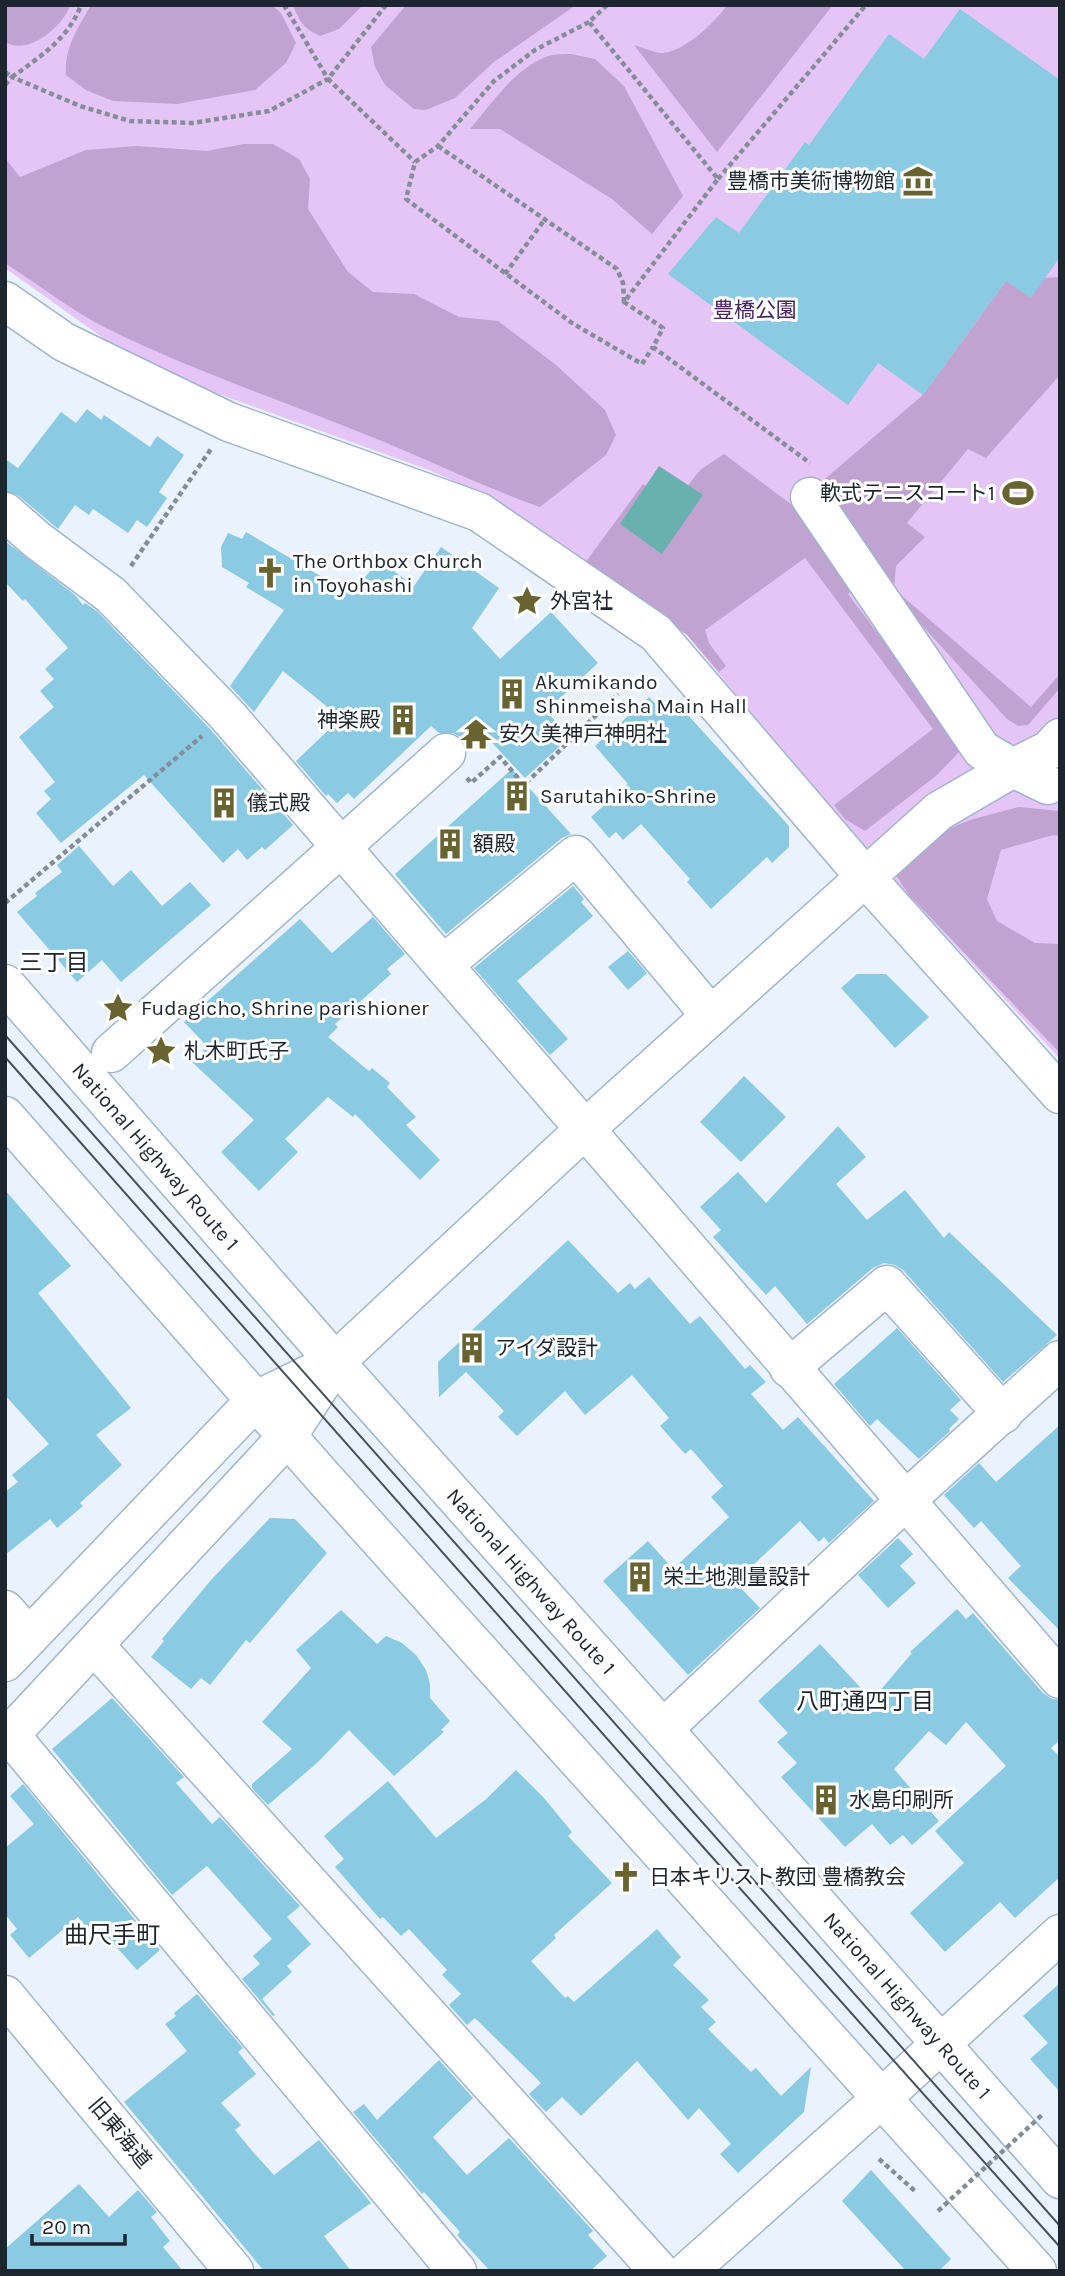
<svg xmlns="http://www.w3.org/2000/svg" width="1065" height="2276" font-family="Karla,'Noto Sans JP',sans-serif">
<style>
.green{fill:#e4c5f6}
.forest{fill:#c1a3d2}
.water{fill:#68b1af}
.building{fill:#8acae2}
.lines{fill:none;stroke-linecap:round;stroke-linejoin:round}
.minor-casing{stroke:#9fb5ce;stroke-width:41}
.highway-casing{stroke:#9fb5ce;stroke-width:41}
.path{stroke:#848d98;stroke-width:4.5;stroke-dasharray:5 3.5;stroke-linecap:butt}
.minor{stroke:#fff;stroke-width:38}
.highway{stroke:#fff;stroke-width:38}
.tram{stroke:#48505b;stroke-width:2}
.path-bridge{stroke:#848d98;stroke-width:4.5;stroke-dasharray:5 3.5;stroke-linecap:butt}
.labels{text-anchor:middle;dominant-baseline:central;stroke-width:6;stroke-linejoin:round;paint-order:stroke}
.poi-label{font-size:21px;fill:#1d252f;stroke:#fff;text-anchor:start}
.park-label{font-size:21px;fill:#49235c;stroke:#fff}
.street-label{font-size:21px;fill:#1d252f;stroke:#fff}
.neighbourhood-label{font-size:23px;fill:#1d252f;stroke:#fff}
.quarter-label{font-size:24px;fill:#1d252f;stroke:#fff}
</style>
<rect width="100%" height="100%" fill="#e9f2fd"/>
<polygon class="green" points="5,5 1060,5 1060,1059 828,808 687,635 489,497 429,470 210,391 106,340 5,268"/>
<g class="forest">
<path d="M5,5h65c-7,22 -42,51 -65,37z"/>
<path d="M91,5h181l9,8 15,30 -10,20 -31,27 -78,14 -64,-3 -27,-11 -20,-15c-2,-27 12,-47 25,-70z"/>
<path d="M293,5h70l-24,24 -19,7c-16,-7 -21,-15 -27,-31z"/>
<polygon points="406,5 576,5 494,62 455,98 426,110 414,109 385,85 375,67 371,47"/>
<path d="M727,5h106l-116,147 -83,-107c8,2 18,7 27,8 22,0 54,-30 66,-48z"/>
<path d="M571,54l24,5 29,27 59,110 -31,38 -40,-35 -112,-70h-30c22,-26 45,-61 78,-73 7,-2 16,-2 23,-2z"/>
<path d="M244,144h29l26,15 11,20 -2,30 40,63 25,20 41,2 45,23 39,4 58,44 49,45 11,25 -10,20 -66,52c-60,-21 -117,-50 -176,-73 -86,-35 -173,-64 -256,-105 -36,-18 -69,-44 -103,-66v-105l15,19 66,-27 50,-4 71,5z"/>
<polygon points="1060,277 1060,375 986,458 968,449 907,523 925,537 896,566 894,589 1031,707 1060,674 1060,688 1028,725 1018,726 1007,719 890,590 872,576 848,594 955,736 959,752 937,775 865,831 845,819 834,805 933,729 805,558 705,630 709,643 726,666 719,672 687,635 585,563 643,484 661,497 682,493 700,470 724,454 800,511 819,484 923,395 1006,281"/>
<polygon points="1019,807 1060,811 1060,836 1053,835 1001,850 987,899 997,921 1035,943 1060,944 1060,1053 909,895 896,875 933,835 973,819"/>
</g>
<polygon class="water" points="659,466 703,495 662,554 620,524"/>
<g class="building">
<polygon points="960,9 1060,80 1060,257 1031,298 1006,281 923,395 878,363 848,405 668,274 716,217 739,233 805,142 809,145 889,34 924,59"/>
<polygon points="87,409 101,420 104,415 150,447 157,436 184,455 159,492 167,498 147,527 137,520 128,533 93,509 89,515 75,505 58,529 19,496 5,491 5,459 18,468 61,412 76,423"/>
<polygon points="246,532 334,584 337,579 354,591 379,560 414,586 441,547 499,588 472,628 500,659 551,612 598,663 546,711 570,737 525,778 481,731 466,746 462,738 453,733 439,733 431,726 354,799 348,793 337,803 328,794 326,796 296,761 341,718 283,671 254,712 230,686 284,610 246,587 249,583 222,567 221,547 228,533 242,539"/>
<polygon points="5,541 75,595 83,605 85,603 97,611 211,730 293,825 265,850 262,847 247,860 238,849 223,863 144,775 61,843 36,813 51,799 44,791 55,782 19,737 54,707 40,691 54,679 45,669 68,648 25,599 23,601 5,582"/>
<polygon points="649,697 664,713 676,702 789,826 789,847 772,863 767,857 711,909 687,882 690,879 641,824 623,840 616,832 609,838 591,817 628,784 595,746"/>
<polygon points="512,769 571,834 562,838 446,934 395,874"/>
<polygon points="79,846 113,886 131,870 162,906 190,882 211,905 121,982 102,960 77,982 17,912 37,896 35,893 62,872 57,865"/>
<polygon points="573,886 584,899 581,902 593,916 517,981 568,1039 550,1055 474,968"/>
<polygon points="373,917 405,954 387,969 391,974 335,1024 338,1027 328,1037 369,1071 372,1068 390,1083 387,1087 416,1117 406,1125 440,1160 420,1180 355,1114 353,1117 328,1097 285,1139 298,1152 259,1191 221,1152 254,1120 192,1062 207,1046 184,1022 300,919 332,953"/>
<polygon points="628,951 647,973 628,990 608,967"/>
<polygon points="857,974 886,974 929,1017 895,1048 841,988"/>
<polygon points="744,1076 786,1117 741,1162 700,1122"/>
<polygon points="838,1126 866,1157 836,1184 867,1220 905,1190 944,1238 949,1232 1057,1335 1003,1382 903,1270 895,1265 884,1263 873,1268 807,1324 775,1286 766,1295 713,1237 721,1230 700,1207 738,1172 766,1203"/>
<polygon points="5,1190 71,1266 38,1293 131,1408 96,1435 122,1465 80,1503 83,1506 57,1528 50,1519 5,1555 5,1492 18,1482 12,1475 49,1444 5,1395"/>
<polygon points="568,1240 618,1293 630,1283 635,1289 649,1277 690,1324 700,1316 745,1369 750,1365 766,1382 751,1394 783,1430 798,1417 874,1501 829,1543 824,1537 819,1542 800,1521 735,1582 760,1608 688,1675 603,1581 648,1541 673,1569 729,1517 711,1497 723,1486 691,1449 685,1454 660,1426 669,1418 632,1375 585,1415 565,1391 517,1436 498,1417 504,1411 466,1372 439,1397 438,1362"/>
<polygon points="897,1328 961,1400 950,1410 959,1419 949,1429 950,1431 919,1459 877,1419 870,1426 834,1384"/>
<polygon points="1060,1425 1060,1631 1008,1578 1021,1566 981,1521 974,1528 944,1495 979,1463 996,1482"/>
<polygon points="270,1518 295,1519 327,1553 250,1643 246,1640 210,1685 201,1678 191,1689 151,1657 164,1641 162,1639 211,1580"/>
<polygon points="898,1538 913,1554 900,1566 916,1583 888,1608 858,1575"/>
<polygon points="957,1609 966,1619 973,1613 1043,1693 1052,1699 1060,1700 1060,1740 1051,1748 1060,1757 1060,1877 1015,1918 1000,1902 945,1952 910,1913 964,1863 935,1831 1006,1766 966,1722 946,1745 929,1731 894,1769 939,1821 912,1845 903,1835 890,1845 872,1824 845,1847 781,1777 797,1763 777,1742 788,1733 758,1701 820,1644 872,1700 912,1653 910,1652"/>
<polygon points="341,1610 377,1644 386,1636 402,1643 416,1655 426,1670 430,1684 430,1698 450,1721 441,1730 444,1732 394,1776 349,1730 318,1762 268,1805 252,1788 252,1784 292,1749 262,1722 311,1668 296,1650"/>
<polygon points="112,1698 184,1777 176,1783 212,1824 220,1817 300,1906 287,1917 311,1944 287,1966 292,1972 262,1999 275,2015 273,2016 242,1979 260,1964 253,1956 272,1939 207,1866 172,1895 52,1749"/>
<polygon points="516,1770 544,1798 572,1832 568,1836 612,1883 554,1935 556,1938 531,1961 565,1998 568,1996 574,2002 657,1929 681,1957 673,1965 709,2000 701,2007 716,2022 708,2029 751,2072 756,2068 781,2096 811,2067 804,2112 738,2173 720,2154 731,2144 699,2108 688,2120 637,2061 581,2116 562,2097 546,2112 529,2094 541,2083 475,2018 467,2025 449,2005 461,1994 442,1975 447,1970 409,1929 401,1936 383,1917 380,1919 335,1867 344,1859 324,1836 388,1781 436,1838 485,1800"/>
<polygon points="23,1784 160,1950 137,1970 95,1923 88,1929 78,1917 29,1958 10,1935 17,1929 5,1914 5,1848 34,1824 10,1796"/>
<polygon points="1060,1983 1060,2092 1030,2059 1048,2043 1023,2016"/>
<polygon points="197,1994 243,2048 238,2052 256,2074 221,2103 241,2125 235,2130 253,2152 274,2175 319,2140 371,2203 324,2236 351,2271 264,2271 124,2102 187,2051 165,2024 176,2016 174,2013"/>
<polygon points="439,2060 473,2098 433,2137 467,2175 509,2138 593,2231 588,2235 607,2256 590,2271 490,2271 457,2235 460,2232 424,2192 422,2194 353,2112 364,2104 377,2120"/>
<polygon points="871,2170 951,2259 939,2271 906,2271 842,2201"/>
<polygon points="79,2184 109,2217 138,2190 157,2212 151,2217 170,2241 163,2247 183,2271 5,2271 5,2249"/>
</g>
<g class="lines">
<g class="minor-casing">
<g id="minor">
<polyline points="5,301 64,342 229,422 479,512 656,633 866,878 1060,1094"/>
<polyline points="810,497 982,750 1013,768 1048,785"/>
<polyline points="5,512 37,540 111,595 227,715 1060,1679"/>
<polyline points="443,965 576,855 711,1016"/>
<polyline points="111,1053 446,753"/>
<polyline points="789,1368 887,1285 1003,1414"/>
<polyline points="5,1610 29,1637"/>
<polyline points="95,1646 659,2271"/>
<polyline points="5,1662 255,1401 335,1362"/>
<polyline points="663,1729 905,1501 1060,1360"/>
<polyline points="10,1735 457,2271"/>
<polyline points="5,1740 287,1437 335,1362 584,1130 939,811 1013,768 1049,750 1060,738"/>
<polyline points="5,1995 234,2271"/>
<polyline points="688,2271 883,2097 1060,1934"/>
</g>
</g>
<g class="highway-casing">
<g id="highway">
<path id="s1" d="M5,984l330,378 328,367 397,450"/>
<polyline points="5,1116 323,1477 1037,2271"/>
</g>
</g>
<g class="path">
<polyline points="386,5 328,79 415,162"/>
<polyline points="607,5 589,22 718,179 624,302 663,328 653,347 810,463"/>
<polyline points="589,22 535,50 494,81 438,146 415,162 406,199 572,323 642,364 653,347"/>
<path d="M5,72l7,5c28,-20 57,-39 69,-72"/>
<polyline points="5,85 12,77 80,106 130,121 192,123 269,111 328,79 284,5"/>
<polyline points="438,146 617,269 623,283 624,301"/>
<polyline points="718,179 866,5"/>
<polyline points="505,274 545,219"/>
<polyline points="131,566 211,449"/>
<polyline points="467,778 471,783 500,757 524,785 618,694"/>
<polyline points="5,903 202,736"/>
<polyline points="879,2159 915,2191"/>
</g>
<use href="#minor" class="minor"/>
<use href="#highway" class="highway"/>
<g class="tram">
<polyline points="5,1035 1060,2226"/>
<polyline points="5,1057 671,1811 1060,2247"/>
</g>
<polyline class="path-bridge" points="938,2211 1043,2114"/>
</g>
<defs>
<g id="museum-bare" transform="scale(2.415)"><path d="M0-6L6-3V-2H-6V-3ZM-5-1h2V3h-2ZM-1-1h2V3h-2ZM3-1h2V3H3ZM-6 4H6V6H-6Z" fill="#68632f" stroke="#fff" stroke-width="2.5" paint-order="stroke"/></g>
<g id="stadium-bare" transform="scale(2.415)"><path d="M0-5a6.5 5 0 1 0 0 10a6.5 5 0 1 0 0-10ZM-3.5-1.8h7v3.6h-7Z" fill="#68632f" stroke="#fff" stroke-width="2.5" paint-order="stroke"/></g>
<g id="church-bare" transform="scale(2.415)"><path d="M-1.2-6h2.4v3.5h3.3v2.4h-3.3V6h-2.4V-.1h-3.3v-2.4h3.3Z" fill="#68632f" stroke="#fff" stroke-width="2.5" paint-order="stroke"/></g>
<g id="sight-bare" transform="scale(2.415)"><path d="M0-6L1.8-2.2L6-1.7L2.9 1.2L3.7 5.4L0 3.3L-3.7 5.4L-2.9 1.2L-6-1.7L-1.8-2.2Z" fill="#68632f" stroke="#fff" stroke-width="2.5" paint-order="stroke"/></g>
<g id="building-bare" transform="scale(2.415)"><path d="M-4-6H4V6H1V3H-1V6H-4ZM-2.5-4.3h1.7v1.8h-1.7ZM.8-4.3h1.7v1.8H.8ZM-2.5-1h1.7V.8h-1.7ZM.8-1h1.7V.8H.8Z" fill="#68632f" stroke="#fff" stroke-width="2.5" paint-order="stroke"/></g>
<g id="temple-bare" transform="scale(2.415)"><path d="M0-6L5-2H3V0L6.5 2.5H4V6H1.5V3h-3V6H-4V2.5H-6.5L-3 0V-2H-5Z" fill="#68632f" stroke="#fff" stroke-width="2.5" paint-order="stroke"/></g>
</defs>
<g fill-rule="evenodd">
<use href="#museum-bare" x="918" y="181"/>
<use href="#stadium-bare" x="1018" y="493"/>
<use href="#church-bare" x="270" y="573"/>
<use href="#sight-bare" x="527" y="601"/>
<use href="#building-bare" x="512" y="694"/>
<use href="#building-bare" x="403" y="720"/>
<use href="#temple-bare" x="476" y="734"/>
<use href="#building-bare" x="517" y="796"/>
<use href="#building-bare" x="224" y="803"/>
<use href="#building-bare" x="450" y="844"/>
<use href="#sight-bare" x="118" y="1008"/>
<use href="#sight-bare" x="161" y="1051"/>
<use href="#building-bare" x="472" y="1348"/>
<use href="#building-bare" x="640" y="1577"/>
<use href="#building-bare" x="826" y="1800"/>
<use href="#church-bare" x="626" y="1877"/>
</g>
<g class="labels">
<g class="poi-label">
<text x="895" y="181" text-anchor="end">豊橋市美術博物館</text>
<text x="995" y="493" text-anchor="end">軟式テニスコート1</text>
<text x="293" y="561">The Orthbox Church<tspan x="293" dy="24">in Toyohashi</tspan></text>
<text x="550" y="601">外宮社</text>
<text x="535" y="682">Akumikando<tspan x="535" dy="24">Shinmeisha Main Hall</tspan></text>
<text x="380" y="720" text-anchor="end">神楽殿</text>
<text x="499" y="734">安久美神戸神明社</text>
<text x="540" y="796">Sarutahiko-Shrine</text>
<text x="247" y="803">儀式殿</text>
<text x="473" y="844">額殿</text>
<text x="141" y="1008">Fudagicho, Shrine parishioner</text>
<text x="184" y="1051">札木町氏子</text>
<text x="495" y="1348">アイダ設計</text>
<text x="663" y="1577">栄土地測量設計</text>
<text x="849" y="1800">水島印刷所</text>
<text x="649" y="1877">日本キリスト教団 豊橋教会</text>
</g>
<g class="park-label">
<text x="755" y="310">豊橋公園</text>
</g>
<g class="street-label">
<text stroke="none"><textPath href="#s1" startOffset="229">National Highway Route 1</textPath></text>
<text stroke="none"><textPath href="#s1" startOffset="796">National Highway Route 1</textPath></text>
<text stroke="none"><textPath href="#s1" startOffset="1363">National Highway Route 1</textPath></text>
<text transform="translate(120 2133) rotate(50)">旧東海道</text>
</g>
<g class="neighbourhood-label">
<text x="54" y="962">三丁目</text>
<text x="865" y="1701">八町通四丁目</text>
</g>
<g class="quarter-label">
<text x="112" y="1935">曲尺手町</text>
</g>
</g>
<rect width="1065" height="2276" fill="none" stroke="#1d252f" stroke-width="14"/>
<path d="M32 2234v10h93v-10" fill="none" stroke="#1d252f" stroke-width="3.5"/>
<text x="42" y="2234" font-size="21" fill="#1d252f" stroke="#ffffff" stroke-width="5" paint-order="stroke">20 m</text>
</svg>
